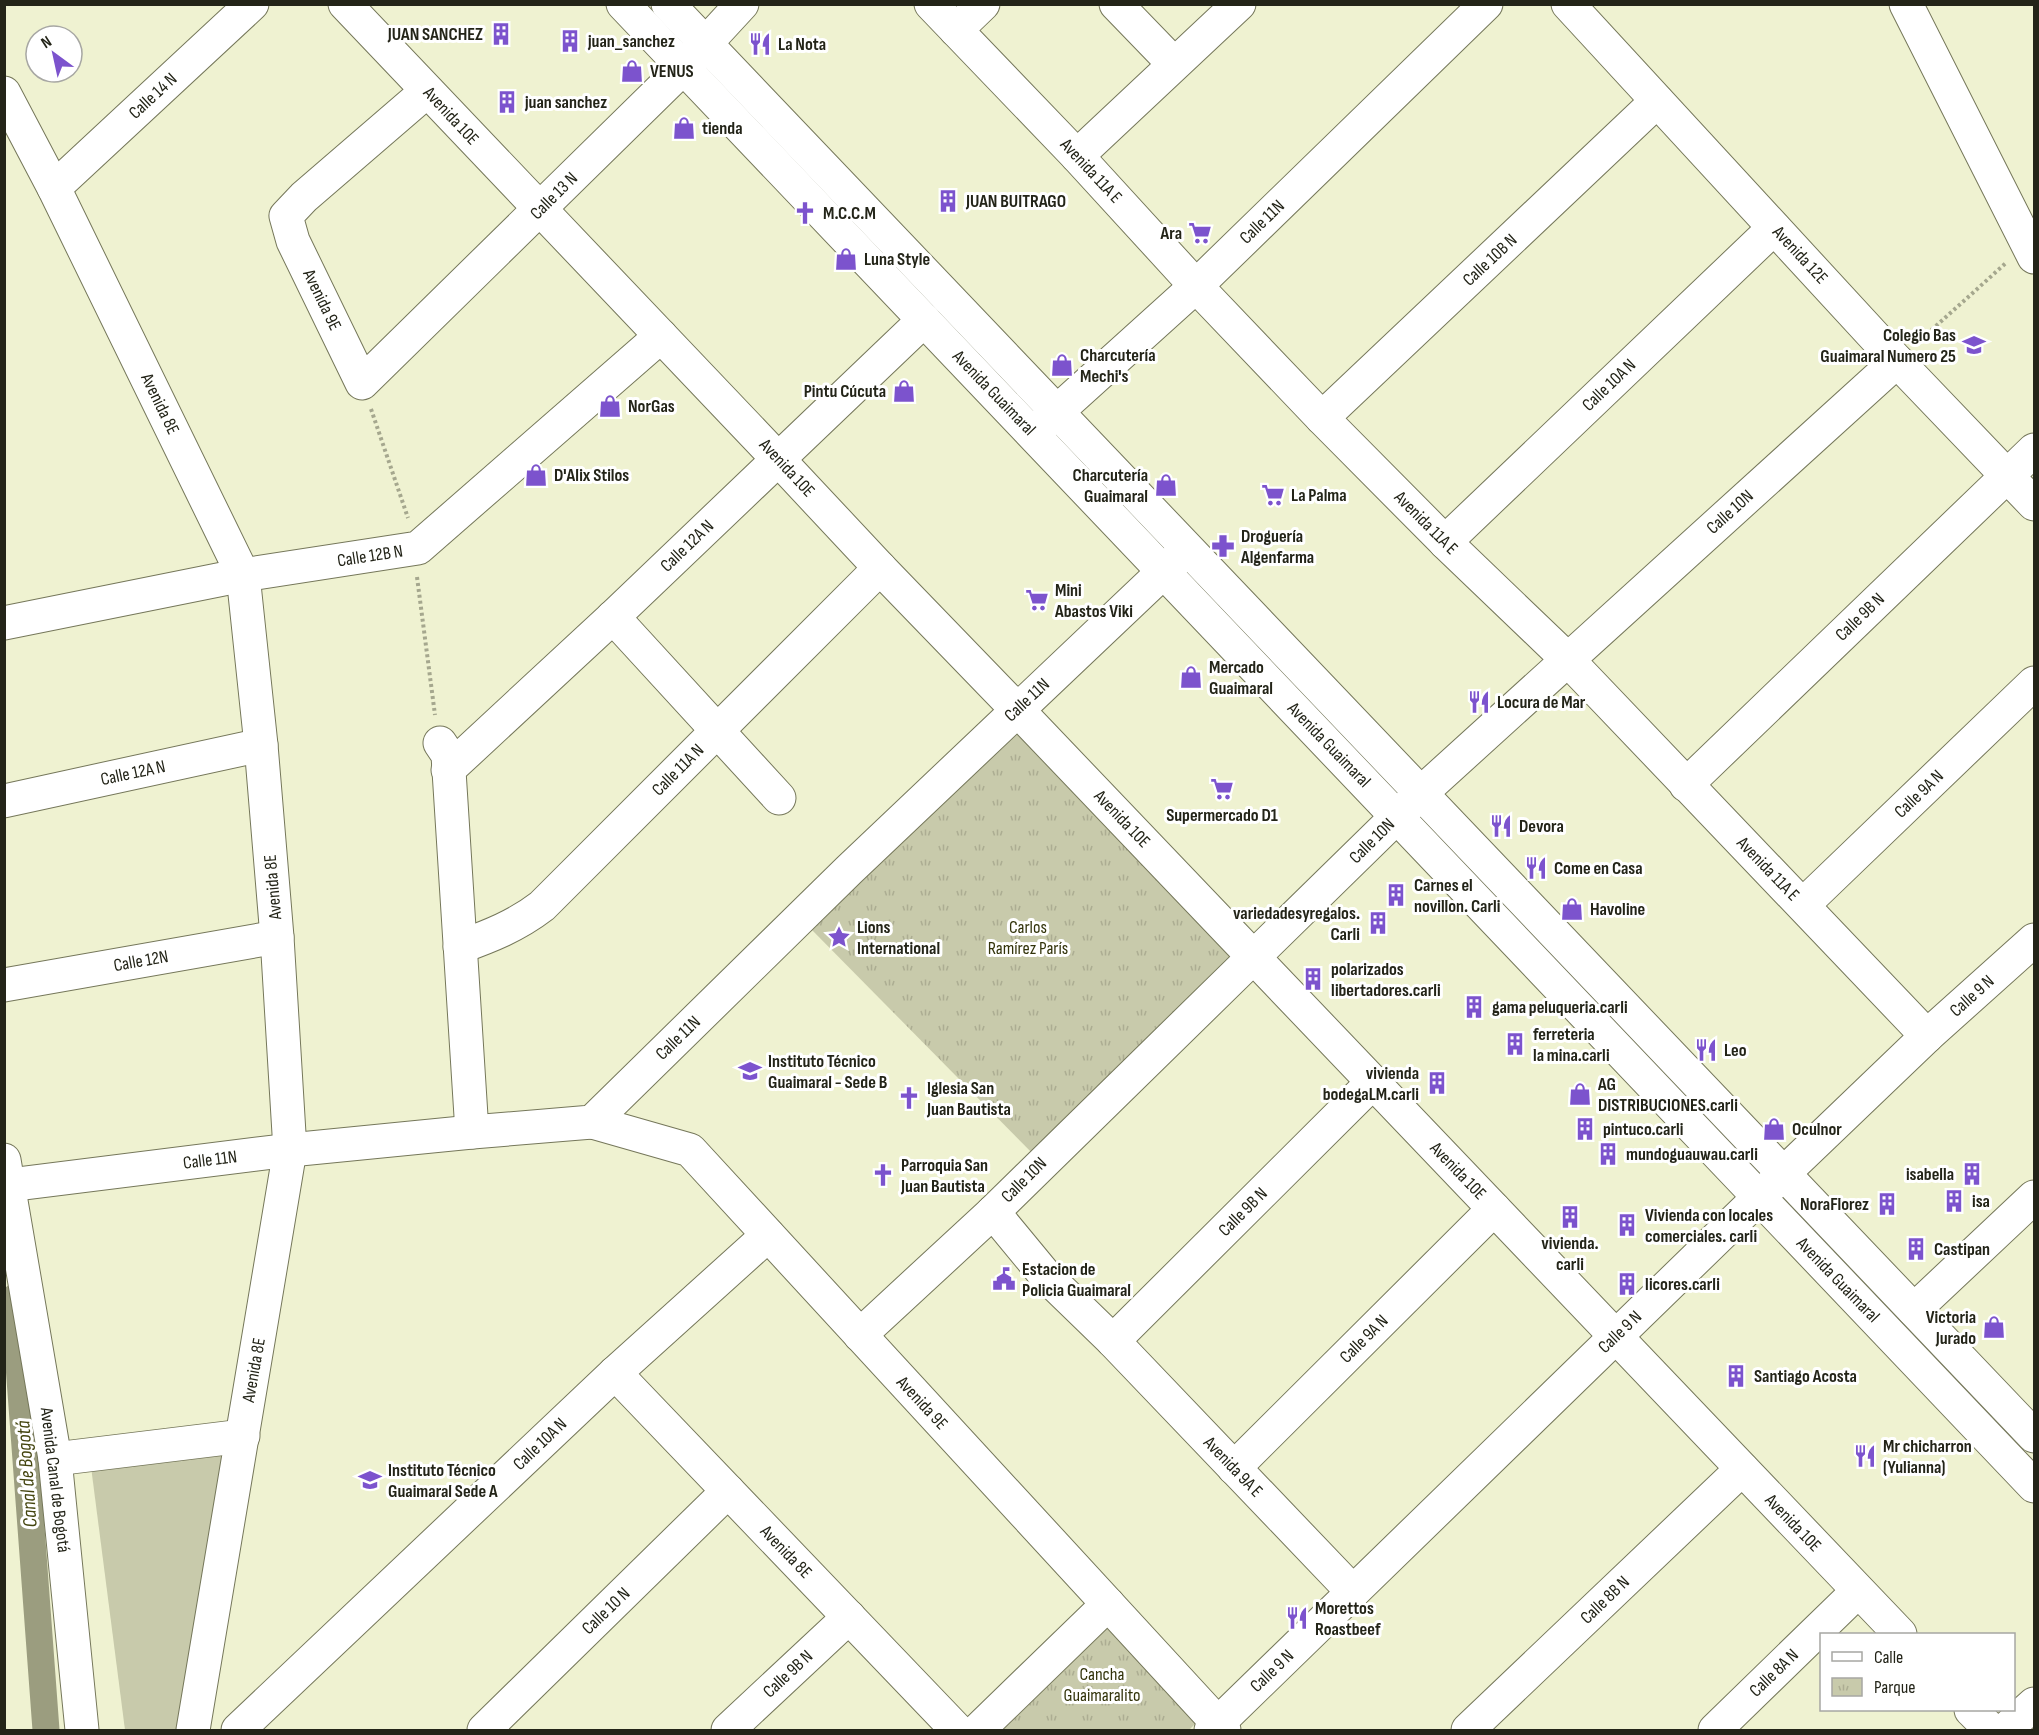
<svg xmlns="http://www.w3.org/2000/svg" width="2039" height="1735" font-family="'Sofia Sans Condensed',sans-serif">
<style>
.park{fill:url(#park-tufts)}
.garden{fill:#c8caab}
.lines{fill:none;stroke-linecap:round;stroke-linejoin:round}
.canal{stroke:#9b9d7f;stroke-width:27}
.minor-casing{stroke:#75775a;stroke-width:35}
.major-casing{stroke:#75775a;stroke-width:35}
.path{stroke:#a5a78e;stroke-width:4;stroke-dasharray:3 3;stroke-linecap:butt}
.minor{stroke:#fff;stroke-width:33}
.major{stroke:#fff;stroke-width:33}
.labels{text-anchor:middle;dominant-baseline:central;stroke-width:6;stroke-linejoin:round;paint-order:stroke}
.poi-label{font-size:18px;font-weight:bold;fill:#232418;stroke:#fff;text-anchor:start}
.street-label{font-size:18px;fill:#232418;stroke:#fff}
.park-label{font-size:18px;fill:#32330a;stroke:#fff}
.water-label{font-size:20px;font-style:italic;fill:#43440e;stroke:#fff}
</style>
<defs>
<pattern id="park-tufts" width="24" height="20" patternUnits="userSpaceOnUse" patternTransform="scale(1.5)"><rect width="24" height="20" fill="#c8caab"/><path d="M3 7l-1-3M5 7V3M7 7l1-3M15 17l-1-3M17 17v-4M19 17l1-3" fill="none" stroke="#acad92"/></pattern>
</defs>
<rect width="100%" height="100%" fill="#eff2d1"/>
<g class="park">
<polygon points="1020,719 1250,950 1038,1159 809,927"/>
<polygon points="1105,1618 1200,1719 1189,1730 991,1730"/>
</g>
<polygon class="garden" points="229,1444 185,1730 125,1730 90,1459"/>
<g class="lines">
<polyline class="canal" points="14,1298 46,1730"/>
<g class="minor-casing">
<g id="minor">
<polyline points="345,4 778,459 880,568 1029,722 1900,1634"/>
<polyline points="623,4 2034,1486"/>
<polyline points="668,4 2034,1436"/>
<polyline points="931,4 1077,156 1196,286 1322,418 1445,542 1567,659 1927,1036"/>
<polyline points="1116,4 1174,64"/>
<polyline points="1568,4 1897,361 2034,504"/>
<polyline points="1906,4 2034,257"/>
<polyline points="956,30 983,4"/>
<polyline points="427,91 304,197 286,216 293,241 362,383 683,68 742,4"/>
<polyline points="4,93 54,188 243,575 261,745 277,937 290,1150 193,1730"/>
<polyline points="1077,156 1239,4"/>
<polyline points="54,188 252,4"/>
<polyline points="1322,418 1657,101"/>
<polyline points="1041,426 1196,286 1486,4"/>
<polyline points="1445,542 1774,228"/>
<polyline points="613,617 779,798"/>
<polyline points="4,623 243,575 418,548 661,336"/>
<polyline points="440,743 448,755 472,1132"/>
<polyline points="448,770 613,617 924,320"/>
<polyline points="1686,785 2034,450"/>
<polyline points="4,801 261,745"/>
<polyline points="1803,905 2034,683"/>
<path d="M460,947c30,-11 56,-21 82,-41l338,-338"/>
<polyline points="4,985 277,937"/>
<polyline points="592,1122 690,1150 1224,1730"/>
<polyline points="9,1185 290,1150 472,1132 592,1122 849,870 1180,556"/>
<polyline points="993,1212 1045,1275 1113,1341 1353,1592"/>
<polyline points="1914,1310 2034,1197"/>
<polyline points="860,1335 993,1212 1421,793 1897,361"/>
<polyline points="1113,1341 1373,1082"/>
<polyline points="615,1373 957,1730"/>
<polyline points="55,1459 243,1436"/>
<polyline points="1234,1468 1494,1209"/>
<polyline points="1971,1710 1991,1730"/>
<polyline points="238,1730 615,1373 768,1235"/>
<polyline points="484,1730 728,1491"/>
<polyline points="728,1730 849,1617"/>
<polyline points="978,1730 1108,1604"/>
<polyline points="1211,1730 1784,1173 1927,1036 2034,940"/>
<polyline points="1468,1730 1742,1469"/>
<polyline points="1715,1730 1858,1591"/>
<polyline points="2005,1730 2034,1704"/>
</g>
</g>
<g class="major-casing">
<polyline id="major" points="4,1160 55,1459 82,1730"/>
</g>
<g class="path">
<polyline points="1918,342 2006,263"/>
<polyline points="371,409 408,518"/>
<polyline points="417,577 435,715"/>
</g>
<use href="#minor" class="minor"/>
<use href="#major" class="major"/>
</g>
<defs>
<g id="building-bare" transform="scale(1.8)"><path d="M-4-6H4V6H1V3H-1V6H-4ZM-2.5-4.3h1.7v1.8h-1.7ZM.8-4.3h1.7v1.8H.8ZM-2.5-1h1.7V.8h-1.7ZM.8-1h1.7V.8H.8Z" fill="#7c53cd" stroke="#fff" stroke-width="2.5" paint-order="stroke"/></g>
<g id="restaurant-bare" transform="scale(1.8)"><path d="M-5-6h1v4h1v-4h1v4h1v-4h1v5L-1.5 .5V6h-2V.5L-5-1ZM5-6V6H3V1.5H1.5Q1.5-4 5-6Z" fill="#7c53cd" stroke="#fff" stroke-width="2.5" paint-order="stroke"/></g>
<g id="shop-bare" transform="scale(1.8)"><path d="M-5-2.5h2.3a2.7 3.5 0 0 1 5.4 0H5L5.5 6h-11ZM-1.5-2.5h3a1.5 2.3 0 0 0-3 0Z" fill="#7c53cd" stroke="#fff" stroke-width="2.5" paint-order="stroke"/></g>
<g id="church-bare" transform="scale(1.8)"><path d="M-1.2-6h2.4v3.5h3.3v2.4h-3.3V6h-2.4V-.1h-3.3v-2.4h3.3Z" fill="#7c53cd" stroke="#fff" stroke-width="2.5" paint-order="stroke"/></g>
<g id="supermarket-bare" transform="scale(1.8)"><path d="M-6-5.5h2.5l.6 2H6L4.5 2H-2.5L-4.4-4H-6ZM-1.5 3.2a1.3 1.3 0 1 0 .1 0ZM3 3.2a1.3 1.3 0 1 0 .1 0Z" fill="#7c53cd" stroke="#fff" stroke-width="2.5" paint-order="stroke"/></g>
<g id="school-bare" transform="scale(1.8)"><path d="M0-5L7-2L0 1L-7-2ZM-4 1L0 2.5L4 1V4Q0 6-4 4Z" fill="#7c53cd" stroke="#fff" stroke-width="2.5" paint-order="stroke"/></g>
<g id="pharmacy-bare" transform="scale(1.8)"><path d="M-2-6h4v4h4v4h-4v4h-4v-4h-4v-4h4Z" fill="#7c53cd" stroke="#fff" stroke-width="2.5" paint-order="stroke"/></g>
<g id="sight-bare" transform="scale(1.8)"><path d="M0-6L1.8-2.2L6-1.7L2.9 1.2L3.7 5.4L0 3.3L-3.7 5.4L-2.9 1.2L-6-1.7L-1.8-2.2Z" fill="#7c53cd" stroke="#fff" stroke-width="2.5" paint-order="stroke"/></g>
<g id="civic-bare" transform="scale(1.8)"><path d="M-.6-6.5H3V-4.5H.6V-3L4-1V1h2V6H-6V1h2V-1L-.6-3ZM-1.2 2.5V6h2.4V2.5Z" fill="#7c53cd" stroke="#fff" stroke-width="2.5" paint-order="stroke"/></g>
<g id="university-bare" transform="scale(1.8)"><path d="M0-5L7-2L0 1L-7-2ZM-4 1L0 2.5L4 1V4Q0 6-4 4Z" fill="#7c53cd" stroke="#fff" stroke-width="2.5" paint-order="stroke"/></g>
</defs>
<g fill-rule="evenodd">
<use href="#building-bare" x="501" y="34"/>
<use href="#building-bare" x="570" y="41"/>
<use href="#restaurant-bare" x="760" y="44"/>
<use href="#shop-bare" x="632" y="71"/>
<use href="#building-bare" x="507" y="102"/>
<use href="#shop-bare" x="684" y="128"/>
<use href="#building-bare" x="948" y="201"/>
<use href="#church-bare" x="805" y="213"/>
<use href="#supermarket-bare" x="1200" y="233"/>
<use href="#shop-bare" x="846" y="259"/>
<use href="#school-bare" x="1974" y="345"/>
<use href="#shop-bare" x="1062" y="365"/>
<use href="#shop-bare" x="904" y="391"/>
<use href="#shop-bare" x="610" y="406"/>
<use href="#shop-bare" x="536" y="475"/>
<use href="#shop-bare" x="1166" y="485"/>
<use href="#supermarket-bare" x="1273" y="495"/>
<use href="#pharmacy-bare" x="1223" y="546"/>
<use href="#supermarket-bare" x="1037" y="600"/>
<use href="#shop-bare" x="1191" y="677"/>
<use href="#restaurant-bare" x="1479" y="702"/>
<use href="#supermarket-bare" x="1222" y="789"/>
<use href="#restaurant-bare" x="1501" y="826"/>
<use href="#restaurant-bare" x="1536" y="868"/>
<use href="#building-bare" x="1396" y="895"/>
<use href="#shop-bare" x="1572" y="909"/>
<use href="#building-bare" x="1378" y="923"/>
<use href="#sight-bare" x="839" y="937"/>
<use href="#building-bare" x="1313" y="979"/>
<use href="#building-bare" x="1474" y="1007"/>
<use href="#building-bare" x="1515" y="1044"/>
<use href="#restaurant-bare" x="1706" y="1050"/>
<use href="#school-bare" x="750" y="1071"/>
<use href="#building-bare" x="1437" y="1083"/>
<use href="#shop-bare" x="1580" y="1094"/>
<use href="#church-bare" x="909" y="1098"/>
<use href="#building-bare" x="1585" y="1129"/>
<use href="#shop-bare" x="1774" y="1129"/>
<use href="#building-bare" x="1608" y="1154"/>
<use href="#building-bare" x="1972" y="1174"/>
<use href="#church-bare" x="883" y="1175"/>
<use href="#building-bare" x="1954" y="1201"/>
<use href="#building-bare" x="1887" y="1204"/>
<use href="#building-bare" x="1570" y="1217"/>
<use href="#building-bare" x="1627" y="1225"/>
<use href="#building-bare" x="1916" y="1249"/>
<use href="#civic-bare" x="1004" y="1279"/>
<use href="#building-bare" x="1627" y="1284"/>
<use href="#shop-bare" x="1994" y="1327"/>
<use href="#building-bare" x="1736" y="1376"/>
<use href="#restaurant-bare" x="1865" y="1456"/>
<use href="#university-bare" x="370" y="1480"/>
<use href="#restaurant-bare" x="1297" y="1618"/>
</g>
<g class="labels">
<g class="poi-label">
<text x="483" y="34" text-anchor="end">JUAN SANCHEZ</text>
<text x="588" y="41">juan_sanchez</text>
<text x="778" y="44">La Nota</text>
<text x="650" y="71">VENUS</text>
<text x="525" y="102">juan sanchez</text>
<text x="702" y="128">tienda</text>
<text x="966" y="201">JUAN BUITRAGO</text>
<text x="823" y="213">M.C.C.M</text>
<text x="1182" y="233" text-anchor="end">Ara</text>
<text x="864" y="259">Luna Style</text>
<text x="1956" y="335" text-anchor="end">Colegio Bas<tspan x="1956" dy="21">Guaimaral Numero 25</tspan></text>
<text x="1080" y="355">Charcutería<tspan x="1080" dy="21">Mechi's</tspan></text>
<text x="886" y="391" text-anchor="end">Pintu Cúcuta</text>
<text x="628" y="406">NorGas</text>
<text x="554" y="475">D'Alix Stilos</text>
<text x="1148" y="475" text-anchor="end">Charcutería<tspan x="1148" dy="21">Guaimaral</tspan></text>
<text x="1291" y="495">La Palma</text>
<text x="1241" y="536">Droguería<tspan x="1241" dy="21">Algenfarma</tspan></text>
<text x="1055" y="590">Mini<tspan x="1055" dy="21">Abastos Viki</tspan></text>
<text x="1209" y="667">Mercado<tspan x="1209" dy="21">Guaimaral</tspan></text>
<text x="1497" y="702">Locura de Mar</text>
<text x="1222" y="815" text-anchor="middle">Supermercado D1</text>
<text x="1519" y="826">Devora</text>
<text x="1554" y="868">Come en Casa</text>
<text x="1414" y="885">Carnes el<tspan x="1414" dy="21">novillon. Carli</tspan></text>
<text x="1590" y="909">Havoline</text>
<text x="1360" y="913" text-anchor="end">variedadesyregalos.<tspan x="1360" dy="21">Carli</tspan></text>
<text x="857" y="927">Lions<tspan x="857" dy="21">International</tspan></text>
<text x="1331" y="969">polarizados<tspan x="1331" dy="21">libertadores.carli</tspan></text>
<text x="1492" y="1007">gama peluqueria.carli</text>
<text x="1533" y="1034">ferreteria<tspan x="1533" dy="21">la mina.carli</tspan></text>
<text x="1724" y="1050">Leo</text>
<text x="768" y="1061">Instituto Técnico<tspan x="768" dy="21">Guaimaral - Sede B</tspan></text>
<text x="1419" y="1073" text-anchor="end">vivienda<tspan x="1419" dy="21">bodegaLM.carli</tspan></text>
<text x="1598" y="1084">AG<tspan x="1598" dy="21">DISTRIBUCIONES.carli</tspan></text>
<text x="927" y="1088">Iglesia San<tspan x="927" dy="21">Juan Bautista</tspan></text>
<text x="1603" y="1129">pintuco.carli</text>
<text x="1792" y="1129">Oculnor</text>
<text x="1626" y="1154">mundoguauwau.carli</text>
<text x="901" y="1165">Parroquia San<tspan x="901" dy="21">Juan Bautista</tspan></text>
<text x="1954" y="1174" text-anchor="end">isabella</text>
<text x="1972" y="1201">isa</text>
<text x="1869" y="1204" text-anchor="end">NoraFlorez</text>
<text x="1645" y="1215">Vivienda con locales<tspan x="1645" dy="21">comerciales. carli</tspan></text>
<text x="1570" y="1243" text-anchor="middle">vivienda.<tspan x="1570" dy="21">carli</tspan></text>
<text x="1934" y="1249">Castipan</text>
<text x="1022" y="1269">Estacion de<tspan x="1022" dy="21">Policia Guaimaral</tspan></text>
<text x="1645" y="1284">licores.carli</text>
<text x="1976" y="1317" text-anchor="end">Victoria<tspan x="1976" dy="21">Jurado</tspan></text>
<text x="1754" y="1376">Santiago Acosta</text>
<text x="1883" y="1446">Mr chicharron<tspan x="1883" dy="21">(Yulianna)</tspan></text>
<text x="388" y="1470">Instituto Técnico<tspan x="388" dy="21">Guaimaral Sede A</tspan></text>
<text x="1315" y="1608">Morettos<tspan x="1315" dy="21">Roastbeef</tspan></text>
</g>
<g class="street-label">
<text transform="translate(153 96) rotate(-43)">Calle 14 N</text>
<text transform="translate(451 116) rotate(47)">Avenida 10E</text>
<text transform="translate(1091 171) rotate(47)">Avenida 11A E</text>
<text transform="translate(554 196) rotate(-45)">Calle 13 N</text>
<text transform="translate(1262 222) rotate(-44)">Calle 11N</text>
<text transform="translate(1800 255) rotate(47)">Avenida 12E</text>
<text transform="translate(1490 260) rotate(-43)">Calle 10B N</text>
<text transform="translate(322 300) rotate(64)">Avenida 9E</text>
<text transform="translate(1609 385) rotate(-44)">Calle 10A N</text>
<text transform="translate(994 393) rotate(46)">Avenida Guaimaral</text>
<text transform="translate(160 404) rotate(64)">Avenida 8E</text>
<text transform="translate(787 468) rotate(47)">Avenida 10E</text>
<text transform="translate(1730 512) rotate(-42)">Calle 10N</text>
<text transform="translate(1426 523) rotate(45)">Avenida 11A E</text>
<text transform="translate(687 546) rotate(-44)">Calle 12A N</text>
<text transform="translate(370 556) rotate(-9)">Calle 12B N</text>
<text transform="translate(1860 617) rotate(-44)">Calle 9B N</text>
<text transform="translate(1027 700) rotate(-43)">Calle 11N</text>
<text transform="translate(1329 745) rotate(46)">Avenida Guaimaral</text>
<text transform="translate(678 770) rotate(-45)">Calle 11A N</text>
<text transform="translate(133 773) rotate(-12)">Calle 12A N</text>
<text transform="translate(1919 794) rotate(-44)">Calle 9A N</text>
<text transform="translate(1122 819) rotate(46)">Avenida 10E</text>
<text transform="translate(1372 841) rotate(-45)">Calle 10N</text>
<text transform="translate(1768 869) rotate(46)">Avenida 11A E</text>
<text transform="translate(273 887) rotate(-95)">Avenida 8E</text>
<text transform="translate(141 961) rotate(-10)">Calle 12N</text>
<text transform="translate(1972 996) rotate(-42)">Calle 9 N</text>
<text transform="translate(678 1038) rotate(-44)">Calle 11N</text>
<text transform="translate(210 1160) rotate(-7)">Calle 11N</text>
<text transform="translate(1458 1171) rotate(46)">Avenida 10E</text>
<text transform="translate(1024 1180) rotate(-45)">Calle 10N</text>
<text transform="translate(1243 1212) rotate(-45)">Calle 9B N</text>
<text transform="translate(1838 1280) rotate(46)">Avenida Guaimaral</text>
<text transform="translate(1620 1332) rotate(-44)">Calle 9 N</text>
<text transform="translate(1364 1339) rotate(-45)">Calle 9A N</text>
<text transform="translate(254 1370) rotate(-80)">Avenida 8E</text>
<text transform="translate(922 1403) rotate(47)">Avenida 9E</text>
<text transform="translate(540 1444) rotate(-44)">Calle 10A N</text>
<text transform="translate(1233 1467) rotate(46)">Avenida 9A E</text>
<text transform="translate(55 1480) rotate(83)">Avenida Canal de Bogotá</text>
<text transform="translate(1793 1523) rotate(46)">Avenida 10E</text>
<text transform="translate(786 1552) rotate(46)">Avenida 8E</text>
<text transform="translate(1605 1600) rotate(-44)">Calle 8B N</text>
<text transform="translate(606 1611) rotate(-44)">Calle 10 N</text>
<text transform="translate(1272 1671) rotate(-44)">Calle 9 N</text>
<text transform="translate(1774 1673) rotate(-44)">Calle 8A N</text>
<text transform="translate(788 1674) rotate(-43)">Calle 9B N</text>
</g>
<g class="park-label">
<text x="1028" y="927">Carlos<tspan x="1028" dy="21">Ramírez París</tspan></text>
<text x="1102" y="1674">Cancha<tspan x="1102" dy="21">Guaimaralito</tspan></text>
</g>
<g class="water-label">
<text transform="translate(27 1474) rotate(-94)">Canal de Bogotá</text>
</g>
</g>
<rect width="2039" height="1735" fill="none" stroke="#232418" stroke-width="12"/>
<rect x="1820" y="1633" width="195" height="78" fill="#ffffff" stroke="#a7a7a3" stroke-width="1.5"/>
<rect x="1832" y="1652" width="30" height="9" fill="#ffffff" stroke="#a7a7a3" stroke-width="1.5"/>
<text x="1874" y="1663" font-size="18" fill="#232418">Calle</text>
<rect x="1832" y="1678" width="30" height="18" fill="url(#park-tufts)" stroke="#a7a7a3" stroke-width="1.5"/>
<text x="1874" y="1693" font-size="18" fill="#232418">Parque</text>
<g transform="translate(54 54) rotate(327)"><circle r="28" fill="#ffffff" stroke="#a7a7a3" stroke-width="1.5"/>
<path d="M0-4.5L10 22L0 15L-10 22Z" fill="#7c53cd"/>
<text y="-9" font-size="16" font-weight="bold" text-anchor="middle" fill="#232418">N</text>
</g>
</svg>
